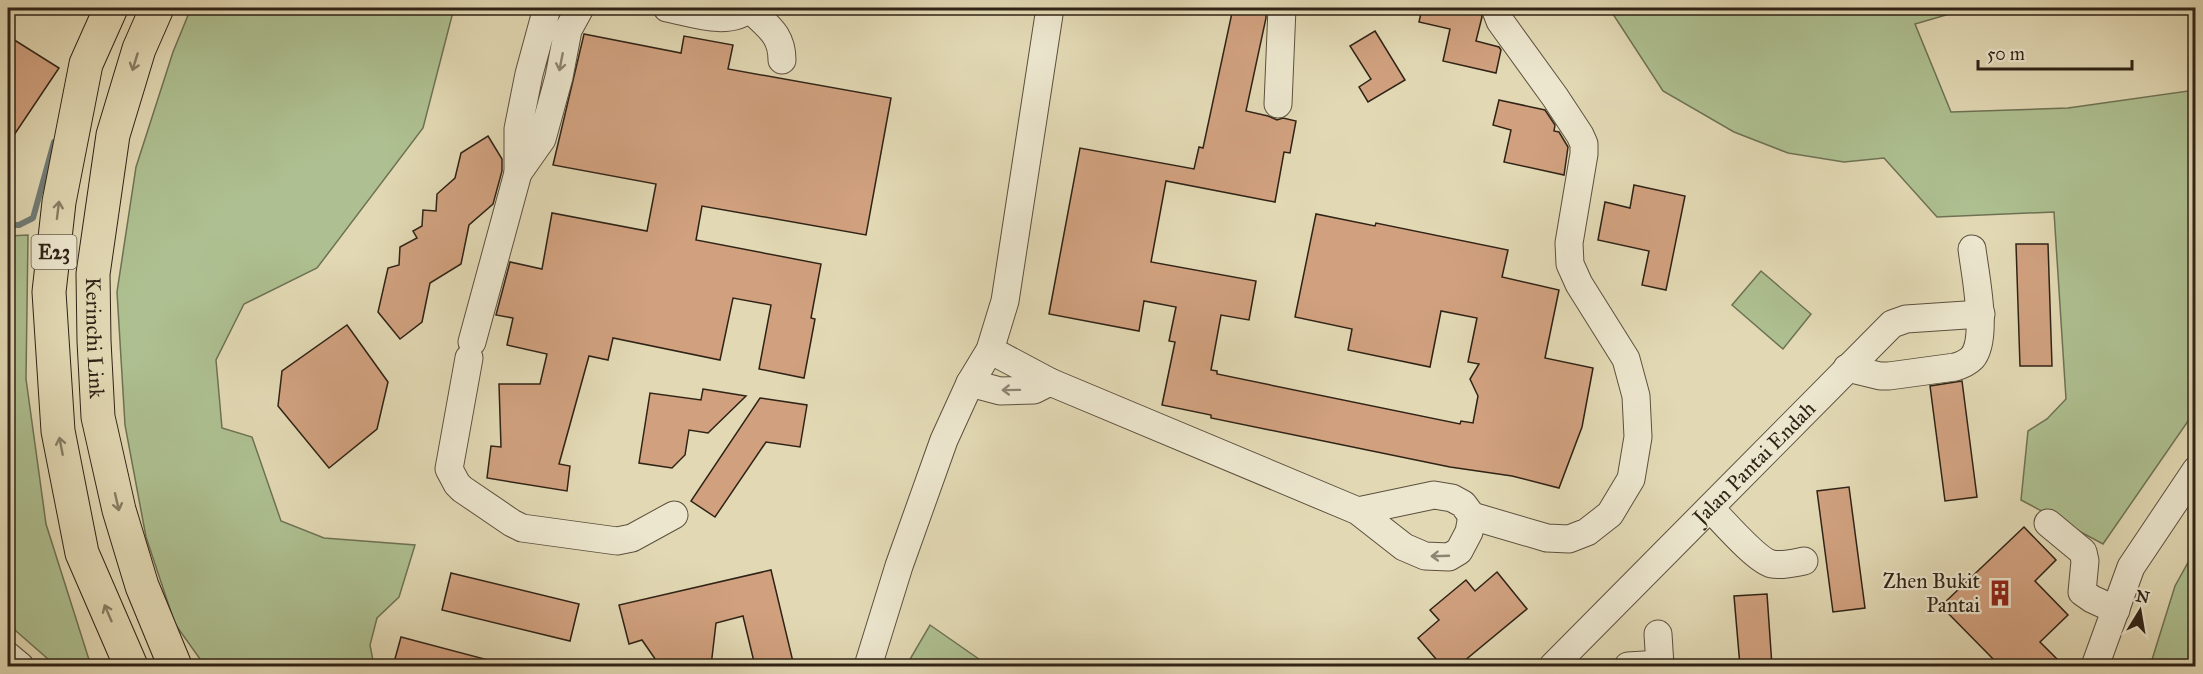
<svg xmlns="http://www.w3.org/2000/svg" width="2203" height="674" font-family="'IM FELL Great Primer',serif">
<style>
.green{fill:#aec091;stroke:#6e7254;stroke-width:1.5}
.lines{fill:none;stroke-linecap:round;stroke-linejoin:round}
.stream{stroke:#707c78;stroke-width:6}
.building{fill:#d1a17f;stroke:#2f2316;stroke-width:1.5}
.minor-casing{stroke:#5c503e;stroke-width:29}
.highway-casing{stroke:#2f2316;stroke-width:35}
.minor{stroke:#ece6ce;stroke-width:27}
.highway{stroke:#e2d9b4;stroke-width:33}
.oneway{stroke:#887e65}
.oneway2{stroke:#8e8472}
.labels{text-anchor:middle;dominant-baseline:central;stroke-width:4.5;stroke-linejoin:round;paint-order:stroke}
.shield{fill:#ece6ce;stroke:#685e4d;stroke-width:1.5}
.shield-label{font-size:20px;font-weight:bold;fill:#2f2316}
.street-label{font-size:21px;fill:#2f2316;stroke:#ece6ce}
.poi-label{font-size:21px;fill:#2f2316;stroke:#ece6ce;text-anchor:end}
</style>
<rect width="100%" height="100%" fill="#e2d9b4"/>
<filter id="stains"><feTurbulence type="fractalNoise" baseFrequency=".00333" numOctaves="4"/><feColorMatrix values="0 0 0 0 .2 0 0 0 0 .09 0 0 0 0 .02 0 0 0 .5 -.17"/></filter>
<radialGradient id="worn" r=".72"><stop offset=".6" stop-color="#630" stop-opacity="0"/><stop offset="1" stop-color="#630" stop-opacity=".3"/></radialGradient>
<g class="green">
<polygon points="191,8 454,8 423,128 317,268 244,304 216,360 222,428 252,437 281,521 324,538 415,545 399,597 377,618 370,645 374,666 205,666 175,624 146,537 125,425 117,292 136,167 173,52"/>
<polygon points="1609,8 1970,8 1915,24 1951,112 2068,108 2195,90 2195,411 2103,544 2021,500 2028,431 2047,419 2066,399 2054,212 1937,217 1884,158 1844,162 1788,153 1734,132 1663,91"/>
<polygon points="28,235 26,379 46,524 91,666 56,666 8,624 8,236"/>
<polygon points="1761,271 1811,314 1783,349 1732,305"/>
<polygon points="2195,550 2195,666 2150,666 2175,586"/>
<polygon points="930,625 989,666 990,666 906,666"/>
</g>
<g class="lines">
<polyline class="stream" points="8,225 19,225 33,218 54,142"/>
</g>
<g class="building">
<polygon points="1233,8 1266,8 1266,18 1246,111 1268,116 1277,120 1283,118 1296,121 1290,153 1284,152 1275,202 1166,181 1151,262 1256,281 1249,320 1221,315 1211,370 1217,371 1217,374 1460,424 1461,421 1473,423 1478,396 1470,379 1479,364 1468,362 1477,318 1441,311 1430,367 1348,350 1352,329 1295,317 1316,214 1375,226 1376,223 1508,250 1502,277 1559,290 1545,358 1593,368 1582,427 1559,488 1512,476 1450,467 1211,418 1211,415 1162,405 1175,342 1169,341 1176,307 1144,301 1139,331 1049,314 1080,148 1194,169 1199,147 1203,148"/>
<polygon points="1422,8 1480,8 1482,17 1476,41 1499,47 1501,50 1496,73 1443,61 1450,29 1419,22"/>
<polygon points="1375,31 1405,80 1368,102 1359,87 1371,79 1350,46"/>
<polygon points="584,34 681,53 684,36 733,45 728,69 891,98 866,235 702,206 696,240 821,264 811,318 815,319 804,378 759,369 771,305 733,298 720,360 613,338 608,360 589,356 559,464 570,466 567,491 487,478 491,446 501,447 499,384 540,384 547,354 507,345 513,318 496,315 510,262 542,269 552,213 647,231 656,184 553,165"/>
<polygon points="8,36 59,68 8,144"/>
<polygon points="1499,100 1545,110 1555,125 1554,131 1559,132 1568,147 1564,175 1504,162 1511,130 1493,125"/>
<polygon points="488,136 502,159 502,171 493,204 469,225 461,264 430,283 422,322 400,339 378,312 388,268 399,265 400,247 417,238 413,231 422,226 423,210 436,211 437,194 455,178 461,153"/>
<polygon points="1634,185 1685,196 1666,290 1642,285 1649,251 1598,240 1605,202 1630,208"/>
<polygon points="2016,244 2048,244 2052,366 2020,366"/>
<polygon points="347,325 388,382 377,429 329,468 278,406 282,371"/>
<polygon points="1962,381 1977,497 1945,501 1930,386"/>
<polygon points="703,389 746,396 708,433 689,430 685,455 672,468 639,463 650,393 701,400"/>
<polygon points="760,398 807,405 800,447 766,442 715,517 691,501"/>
<polygon points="1849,487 1865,608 1833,612 1817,491"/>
<polygon points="2024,527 2056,560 2035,581 2068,615 2040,642 2064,666 2000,666 1941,606"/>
<polygon points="771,570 794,666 755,666 743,616 716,623 711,666 660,666 642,640 629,644 619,605"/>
<polygon points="1497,572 1527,609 1458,666 1442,666 1418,638 1439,620 1430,610 1466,580 1475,591"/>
<polygon points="451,573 579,604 570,641 442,610"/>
<polygon points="1767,594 1772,666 1740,666 1734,596"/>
<polygon points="401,637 492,661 492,666 393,666"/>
</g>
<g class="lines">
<g class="minor-casing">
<g id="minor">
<polyline points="547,8 529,74 518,129 518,173 542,139 559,77 568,30 580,8"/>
<path d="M667,8c26,5 61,19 83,0"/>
<path d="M750,9c17,17 32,25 32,51"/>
<polyline points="1278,104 1282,8"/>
<polyline points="472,342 518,173"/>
<polyline points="990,350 1050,382 1358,511 1404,547 1425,556 1449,557 1459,551 1469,532 1472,516"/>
<polyline points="469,358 449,469 457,484 462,489 512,523 522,528 617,541 632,538 674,515"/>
<path d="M1847,368l33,8h9l66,-9c7,-2 12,-4 17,-9 17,-19 3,-84 0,-109"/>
<polyline points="970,383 1000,391 1034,390 1050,382"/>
<path d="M1710,508c12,12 47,53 62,56 10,2 22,-1 32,-3"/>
<polyline points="1358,511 1434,495 1452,498 1463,504 1472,516 1547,538 1569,539 1587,532 1610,514 1631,479 1638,437 1636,396 1626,359 1579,284 1570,264 1569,243 1584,154 1584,144 1580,135 1555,97 1500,21 1495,8"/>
<polyline points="2048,523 2083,552 2085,561 2082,592 2092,599 2116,610"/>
<polyline points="1658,634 1660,666"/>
<polyline points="8,656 20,666"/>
<polyline points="868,666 899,566 944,440 970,383 990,350 1005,301 1050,8"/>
<path id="s1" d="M1553,666l339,-342 14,-5 75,-5"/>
<polyline points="1628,666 1660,664"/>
<polyline points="2095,666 2131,567 2196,470"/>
</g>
</g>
<g class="highway-casing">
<g id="highway">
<polyline points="111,8 86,64 59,202 49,292 58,431 82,553 131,666"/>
<path id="s2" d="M157,8l-18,41 -26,86 -20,139 1,67 4,76 21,93 23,76 33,80"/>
</g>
</g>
<use href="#minor" class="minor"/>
<use href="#highway" class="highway"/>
</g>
<defs><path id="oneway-shaft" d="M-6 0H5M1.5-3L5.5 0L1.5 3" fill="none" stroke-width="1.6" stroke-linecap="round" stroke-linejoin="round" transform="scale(1.5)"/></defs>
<g class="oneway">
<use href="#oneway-shaft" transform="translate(135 62) rotate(107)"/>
<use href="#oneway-shaft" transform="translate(58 210) rotate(-83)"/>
<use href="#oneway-shaft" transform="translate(61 446) rotate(-101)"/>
<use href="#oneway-shaft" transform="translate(117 502) rotate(77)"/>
<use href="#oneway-shaft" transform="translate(108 613) rotate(-113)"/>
</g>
<g class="oneway2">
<use href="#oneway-shaft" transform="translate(561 62) rotate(101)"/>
<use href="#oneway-shaft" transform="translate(1011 390) rotate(179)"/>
<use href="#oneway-shaft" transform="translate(1440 556) rotate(178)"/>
</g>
<defs>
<g id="building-bare" transform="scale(2.07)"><path d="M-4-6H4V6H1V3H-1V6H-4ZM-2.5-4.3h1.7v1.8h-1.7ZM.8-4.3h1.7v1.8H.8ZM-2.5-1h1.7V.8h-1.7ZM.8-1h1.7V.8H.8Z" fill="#8f2418" stroke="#ece6ce" stroke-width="2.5" paint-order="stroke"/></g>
</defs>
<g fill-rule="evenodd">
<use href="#building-bare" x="2000" y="593"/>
</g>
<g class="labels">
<rect class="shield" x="31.5" y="235" width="45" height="34" rx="4.5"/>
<g class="shield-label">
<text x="54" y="252">E23</text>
</g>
<g class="street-label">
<text stroke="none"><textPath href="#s2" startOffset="339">Kerinchi Link</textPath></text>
<text stroke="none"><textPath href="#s1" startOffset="286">Jalan Pantai Endah</textPath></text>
</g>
<g class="poi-label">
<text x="1980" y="581">Zhen Bukit<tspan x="1980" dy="24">Pantai</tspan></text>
</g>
</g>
<rect width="2203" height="674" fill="none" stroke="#e2d9b4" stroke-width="30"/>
<rect x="9" y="9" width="2185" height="656" fill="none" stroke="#2f2316" stroke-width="3"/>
<rect x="15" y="15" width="2173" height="644" fill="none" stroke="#2f2316" stroke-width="1.5"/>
<g transform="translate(2140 611) rotate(11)" stroke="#ece6ce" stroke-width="4.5" paint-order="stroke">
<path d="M0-4.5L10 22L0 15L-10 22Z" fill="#2f2316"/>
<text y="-9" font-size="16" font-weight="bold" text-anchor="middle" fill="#2f2316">N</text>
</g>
<path d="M1978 60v9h154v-9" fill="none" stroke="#2f2316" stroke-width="3"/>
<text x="1987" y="60" font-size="18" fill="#2f2316" stroke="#ece6ce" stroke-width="4.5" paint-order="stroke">50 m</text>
<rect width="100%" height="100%" filter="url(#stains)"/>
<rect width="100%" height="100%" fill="url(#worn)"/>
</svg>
